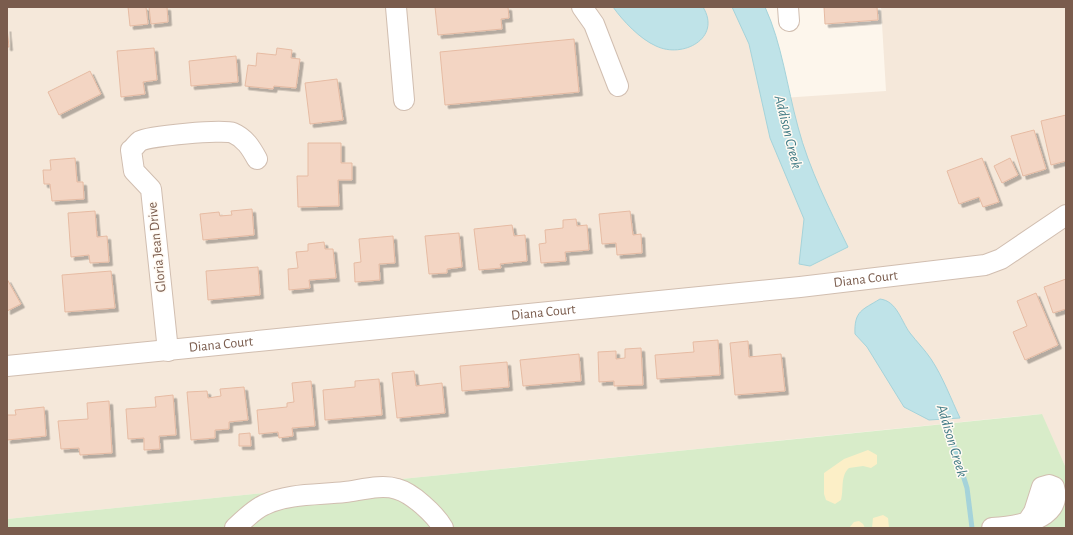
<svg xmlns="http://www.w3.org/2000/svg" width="1073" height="535" font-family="'Alegreya Sans',sans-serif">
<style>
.residential{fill:#f5e8da}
.green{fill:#d8ecc9}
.sand{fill:#fcefc7}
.water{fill:#bfe3e8;stroke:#a5d3da}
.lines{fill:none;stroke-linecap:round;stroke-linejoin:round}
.stream{stroke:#a5d3da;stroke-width:5}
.building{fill:#f3d5c3;stroke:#e6bba3;filter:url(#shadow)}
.minor-casing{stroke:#d1beb0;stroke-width:22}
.minor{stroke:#fff;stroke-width:20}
.labels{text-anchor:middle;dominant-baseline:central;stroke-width:3;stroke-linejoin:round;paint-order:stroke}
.street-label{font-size:14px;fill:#7a5c4d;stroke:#fffaf3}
.water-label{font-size:15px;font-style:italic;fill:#437c86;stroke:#fffaf3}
</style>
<defs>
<filter id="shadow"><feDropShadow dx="3.5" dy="3.5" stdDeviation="0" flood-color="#0004"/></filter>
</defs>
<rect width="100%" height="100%" fill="#fdf6ec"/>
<polygon class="residential" points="7,7 744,7 782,98 886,91 881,7 1066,7 1066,468 1041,414 7,519"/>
<polygon class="green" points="1042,414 1066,468 1066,528 7,528 7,519"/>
<g class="sand">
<path d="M868,450l9,5v9l-6,4 -8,-2 -14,2c-9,8 -5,22 -8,32l-6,4 -9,-4 -2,-6v-21l20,-14z"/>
<polygon points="883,515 888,518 889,528 872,528 873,518"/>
<polygon points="859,521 863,524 865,528 849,528 854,522"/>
</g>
<g class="water">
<path d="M613,7h90c19,31 -20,52 -47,39 -16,-7 -33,-25 -43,-39z"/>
<path d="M732,7h33c17,37 22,80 33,120 11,42 31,81 50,120l-38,19 -11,-2 5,-45 -34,-81 -21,-94z"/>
<path d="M880,299c17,2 21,22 30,34 7,9 15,17 21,26 12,18 20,40 29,59l-31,2 -25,-13 -37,-60 -12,-13c-1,-23 7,-24 25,-35z"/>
</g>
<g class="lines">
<polyline class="stream" points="944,414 967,488 972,528"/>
</g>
<g class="building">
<polygon points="128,7 146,7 148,24 130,26"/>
<polygon points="149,7 167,7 168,22 151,24"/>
<polygon points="435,7 508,7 509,18 501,19 502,29 438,35"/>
<polygon points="824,7 877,7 878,20 825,24"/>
<polygon points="7,28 9,47 7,47"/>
<polygon points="574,39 579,92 445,105 440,52"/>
<polygon points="154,48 157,80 143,82 145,94 121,97 117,51"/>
<polygon points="277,48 292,50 291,58 300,59 296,88 274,86 273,89 245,86 248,65 256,66 257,53 276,55"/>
<polygon points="236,56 238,82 191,86 189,61"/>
<polygon points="90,71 101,94 59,115 48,92"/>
<polygon points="337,79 343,120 310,124 305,83"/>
<polygon points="1066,115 1066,161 1051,165 1041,121"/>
<polygon points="1034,130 1046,169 1023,176 1011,136"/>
<polygon points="308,143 341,143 341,163 352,163 352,180 338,180 339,206 298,207 297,176 308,176"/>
<polygon points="75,158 77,182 83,182 84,199 52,201 50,184 44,184 43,170 51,170 50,160"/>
<polygon points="982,158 999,202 983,207 979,197 959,204 947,171"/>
<polygon points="1010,158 1018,175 1002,183 994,166"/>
<polygon points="252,209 254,235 203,240 200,214 219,212 220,216 232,215 231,211"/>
<polygon points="95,211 97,237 107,236 109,262 90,263 89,255 71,257 68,213"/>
<polygon points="630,211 633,235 641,234 642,253 617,255 616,243 602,244 599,214"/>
<polygon points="576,219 577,226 587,225 589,250 565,252 566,261 541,263 539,244 546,243 545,230 563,228 563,220"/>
<polygon points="512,225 514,236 525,235 527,261 500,264 501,268 479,270 474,229"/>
<polygon points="459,233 462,267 447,269 447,273 429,274 425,236"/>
<polygon points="393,236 395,263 379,264 380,280 355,282 354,263 361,262 359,239"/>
<polygon points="324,242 325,249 333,249 336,278 309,280 310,288 289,290 288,269 298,268 296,252 308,251 308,244"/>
<polygon points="258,267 260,295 208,300 206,271"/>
<polygon points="111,271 115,308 65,312 62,275"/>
<polygon points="7,279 21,304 7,311"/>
<polygon points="1066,279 1066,309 1053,313 1044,287"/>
<polygon points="1036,293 1058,345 1025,360 1013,332 1027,326 1017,301"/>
<polygon points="718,340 720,375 657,379 655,355 694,352 693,342"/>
<polygon points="748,341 749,357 781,354 785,391 735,395 730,343"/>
<polygon points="641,348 643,385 614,386 614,381 599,382 598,352 616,351 616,359 625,358 625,349"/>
<polygon points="579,354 581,381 523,386 520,360"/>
<polygon points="507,362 509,387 462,391 460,366"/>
<polygon points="414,371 416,386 442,383 445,413 397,418 392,373"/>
<polygon points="379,379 382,415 325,420 323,390 355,387 355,381"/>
<polygon points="311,381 315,426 292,428 293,436 279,438 278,432 259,434 257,410 287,407 287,403 294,402 292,383"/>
<polygon points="244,387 248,420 229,422 229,429 215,430 215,438 191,440 187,392 207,391 208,398 221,396 220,389"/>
<polygon points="173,395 176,435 159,436 160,449 144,450 144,438 128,439 126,409 156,407 155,397"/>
<polygon points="109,401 112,453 80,455 79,448 61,449 58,421 88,419 87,403"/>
<polygon points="44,407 46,436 7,440 7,415 16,415 15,410"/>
<polygon points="250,433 251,446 239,446 239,434"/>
</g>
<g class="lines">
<g class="minor-casing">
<g id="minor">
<polyline points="396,7 404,100"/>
<polyline points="582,7 594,24 618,86"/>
<polyline points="788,7 789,21"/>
<path d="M168,351l-17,-162 -17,-18 -3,-21c3,-2 6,-7 9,-9 9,-5 83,-12 93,-8 12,5 18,15 24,26"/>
<path id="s1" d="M7,366l793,-79 185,-22 16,-6 65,-44"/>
<path d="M235,528c9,-8 18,-18 29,-23 24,-12 55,-10 81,-13 16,-2 37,-8 52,-3 15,4 38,25 46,39"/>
<path d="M992,528c22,-1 72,-8 62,-41l-5,-2 -7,2 -8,25 -8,12"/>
</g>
</g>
<use href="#minor" class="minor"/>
</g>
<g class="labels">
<g class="street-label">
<text transform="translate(157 247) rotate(-96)">Gloria Jean Drive</text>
<text stroke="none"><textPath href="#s1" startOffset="863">Diana Court</textPath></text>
<text stroke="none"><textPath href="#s1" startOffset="539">Diana Court</textPath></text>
<text stroke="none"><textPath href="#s1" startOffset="215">Diana Court</textPath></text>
</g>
<g class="water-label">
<text transform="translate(788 132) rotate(76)">Addison Creek</text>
<text transform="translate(952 441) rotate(73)">Addison Creek</text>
</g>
</g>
<rect width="1073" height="535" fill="none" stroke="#7a5c4d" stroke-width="16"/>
</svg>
